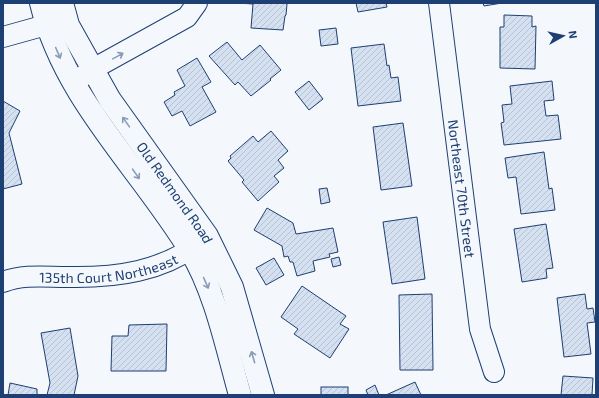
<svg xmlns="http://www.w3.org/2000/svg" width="599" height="398" font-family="'Exo 2',sans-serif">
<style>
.building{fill:url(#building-hatch);stroke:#1d3f73}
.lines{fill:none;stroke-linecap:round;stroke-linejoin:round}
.street-casing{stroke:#1d3f73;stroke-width:22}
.secondary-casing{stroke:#1d3f73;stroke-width:24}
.street{stroke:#f4f7fb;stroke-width:20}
.secondary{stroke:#f4f7fb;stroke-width:22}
.oneway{stroke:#889bb7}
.labels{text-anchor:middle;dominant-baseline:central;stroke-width:3;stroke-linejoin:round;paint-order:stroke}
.street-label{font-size:14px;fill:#1d3f73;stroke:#f4f7fb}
</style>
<defs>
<pattern id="building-hatch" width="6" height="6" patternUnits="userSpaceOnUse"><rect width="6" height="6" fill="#d5e0f0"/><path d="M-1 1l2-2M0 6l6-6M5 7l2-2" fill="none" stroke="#b6c1d1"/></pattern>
</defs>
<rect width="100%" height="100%" fill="#f4f7fb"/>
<g class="building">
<polygon points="238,3 285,3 287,4 286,15 285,16 283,30 251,28 253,4"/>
<polygon points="356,3 386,3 387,7 358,12"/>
<polygon points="483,3 502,3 484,6"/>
<polygon points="504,15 532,16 532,27 536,26 535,69 500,68 500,27 504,27"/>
<polygon points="336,28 338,44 321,46 319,30"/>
<polygon points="227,42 242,60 260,45 281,70 270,79 271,80 251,96 238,82 235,85 209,56"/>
<polygon points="384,44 387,66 389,65 391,78 398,77 401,101 358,106 351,48"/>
<polygon points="197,58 211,82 202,87 216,112 190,126 182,111 172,116 164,102 175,95 174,92 185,86 177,70"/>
<polygon points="309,81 323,99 309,110 295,92"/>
<polygon points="552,81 554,100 544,101 546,116 558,115 561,139 504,145 501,123 504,122 502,105 512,104 510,86"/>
<polygon points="3,101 20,111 9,133 22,184 3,189"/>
<polygon points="403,123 412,186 381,190 373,127"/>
<polygon points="271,131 288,151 278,160 284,168 274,176 279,182 258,201 242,182 244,180 228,161 231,158 230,156 253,136 258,142"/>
<polygon points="544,152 549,189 552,188 555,210 521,214 516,177 508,178 505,158"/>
<polygon points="327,188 330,202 321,204 319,189"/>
<polygon points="267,208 293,223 296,234 333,228 338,252 329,254 330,257 313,261 315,271 297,276 293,262 290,262 288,256 284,257 282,246 254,230"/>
<polygon points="417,217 425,279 392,284 383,222"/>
<polygon points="546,224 553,268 546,269 547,278 522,282 514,229"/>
<polygon points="339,257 341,265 333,267 331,259"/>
<polygon points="274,258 284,275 266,285 256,268"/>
<polygon points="302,286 346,316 340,324 349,329 330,358 294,334 298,329 281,317"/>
<polygon points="432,294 433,370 400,370 399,295"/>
<polygon points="585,294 587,309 593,308 595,322 587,323 591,354 564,357 557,298"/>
<polygon points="167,324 166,371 111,371 112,336 128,336 129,325"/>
<polygon points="70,328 78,376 74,395 47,395 50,383 41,333"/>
<polygon points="563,376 593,378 592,395 561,395"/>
<polygon points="415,382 421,395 386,395"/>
<polygon points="10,383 37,389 37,395 8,395"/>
<polygon points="375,385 379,395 368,395 366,390"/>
<rect x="321" y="387" width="27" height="8"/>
</g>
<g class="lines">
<g class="street-casing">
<g id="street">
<path id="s1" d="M439,3l41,326 14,43"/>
<polyline points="3,37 46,25"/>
<polyline points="79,79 93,69 187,17 197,3"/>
<path id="s2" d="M3,282c21,-8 42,-5 64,-5 48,1 97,-5 136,-37"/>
</g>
</g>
<g class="secondary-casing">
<g id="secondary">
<path d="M41,3c23,96 99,165 149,247 25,40 37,99 50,145"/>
<path id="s3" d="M62,3l6,22 42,75 97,136 25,51 31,108"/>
</g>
</g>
<use href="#street" class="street"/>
<use href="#secondary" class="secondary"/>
</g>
<defs><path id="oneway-shaft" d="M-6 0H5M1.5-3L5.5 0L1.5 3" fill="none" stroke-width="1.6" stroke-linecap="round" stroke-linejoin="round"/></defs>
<g class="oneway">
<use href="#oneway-shaft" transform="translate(58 53) rotate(67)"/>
<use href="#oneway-shaft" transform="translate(118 56) rotate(-29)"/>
<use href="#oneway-shaft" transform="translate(126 122) rotate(-125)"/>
<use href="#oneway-shaft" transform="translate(136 174) rotate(55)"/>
<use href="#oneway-shaft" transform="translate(206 283) rotate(66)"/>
<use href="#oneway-shaft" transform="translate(253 357) rotate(-106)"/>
</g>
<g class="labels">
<g class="street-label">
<text stroke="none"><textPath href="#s1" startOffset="187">Northeast 70th Street</textPath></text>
<text stroke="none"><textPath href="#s3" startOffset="222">Old Redmond Road</textPath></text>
<text stroke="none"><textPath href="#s2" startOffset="107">135th Court Northeast</textPath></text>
</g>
</g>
<rect width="599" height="398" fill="none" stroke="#1d3f73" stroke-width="8"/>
<g transform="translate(563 36) rotate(82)" stroke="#f4f7fb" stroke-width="3" paint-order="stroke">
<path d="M0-3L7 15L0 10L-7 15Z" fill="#1d3f73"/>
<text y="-6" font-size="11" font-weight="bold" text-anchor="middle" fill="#1d3f73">N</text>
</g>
</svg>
